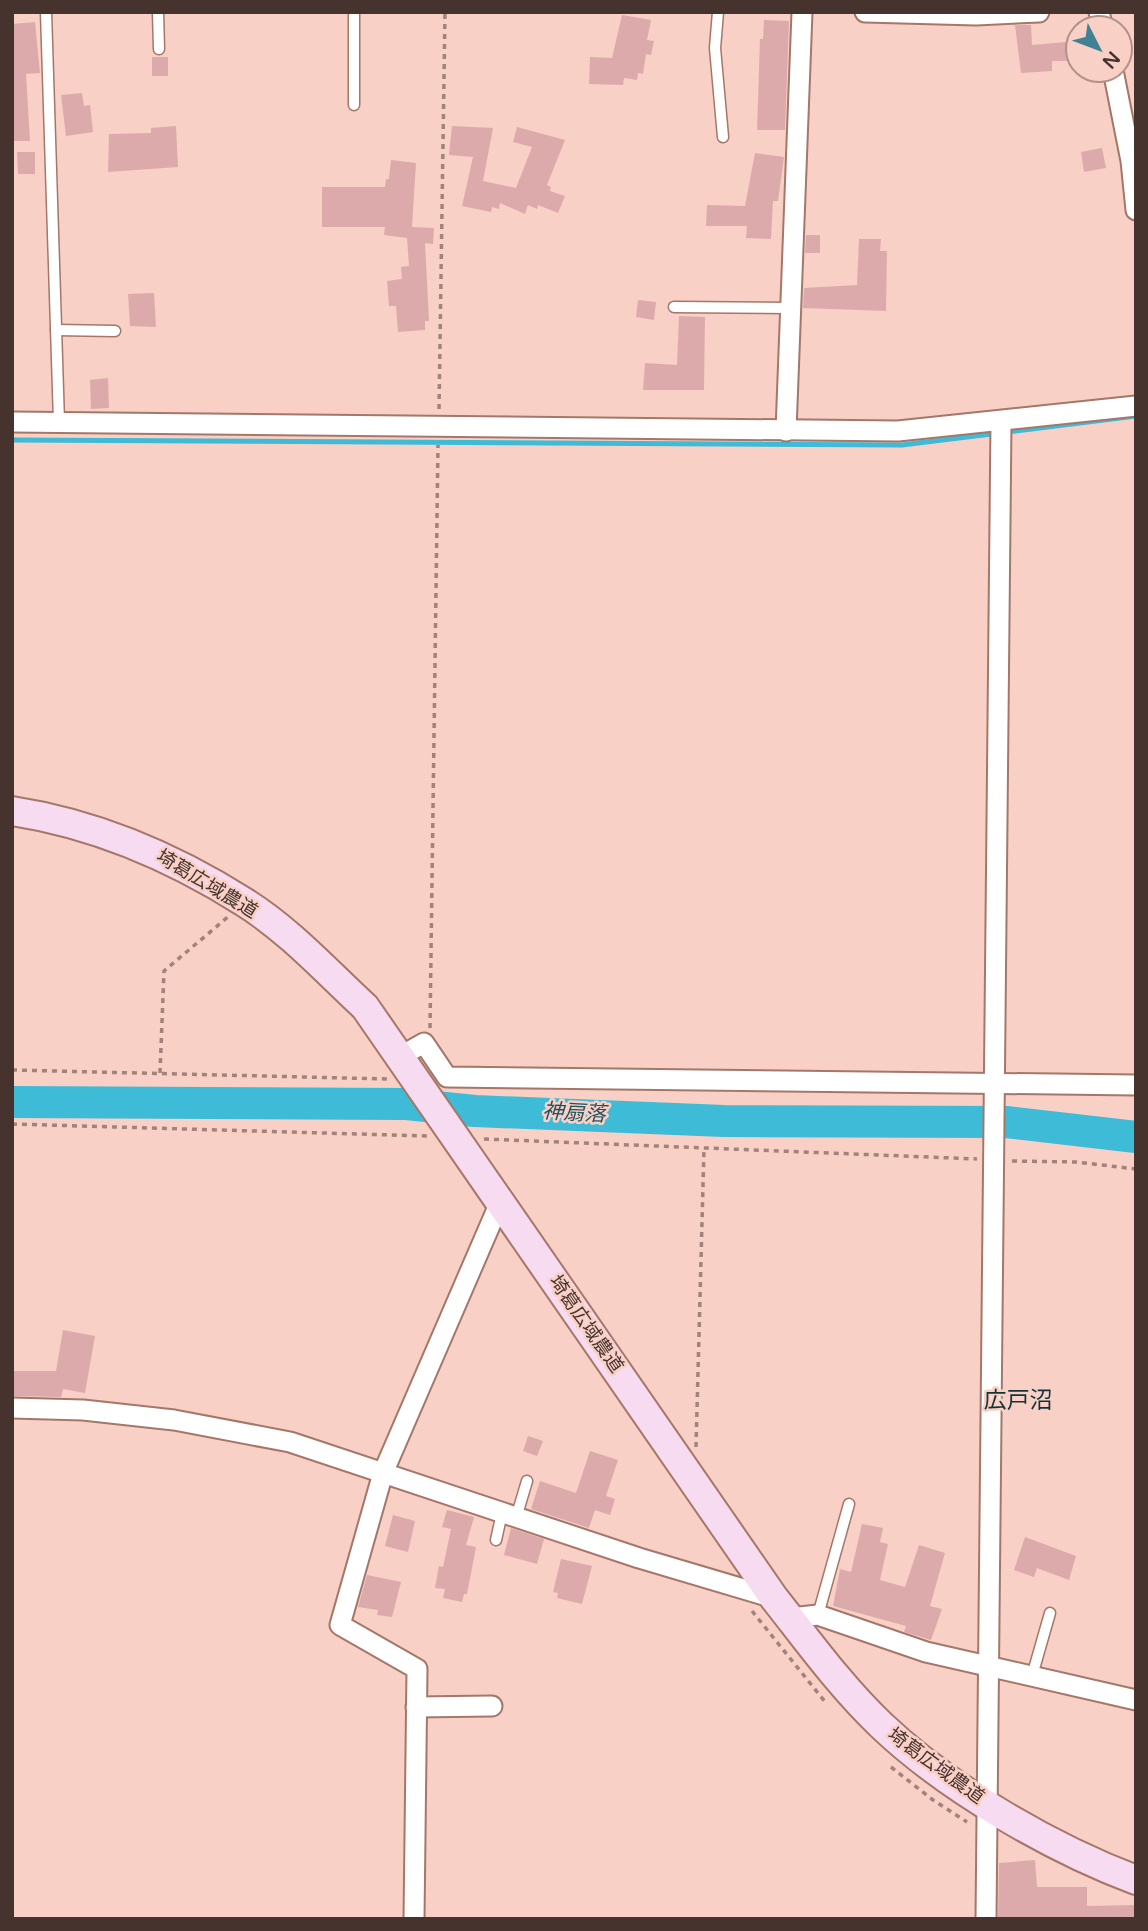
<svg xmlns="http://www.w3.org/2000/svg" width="1148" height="1931" font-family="'Varela Round','Noto Sans JP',sans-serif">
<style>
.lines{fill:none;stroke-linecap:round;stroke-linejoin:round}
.stream{stroke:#3ebbd7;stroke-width:5}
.river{stroke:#3ebbd7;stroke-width:32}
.building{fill:#ddaaac}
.lane-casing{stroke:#a4776a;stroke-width:13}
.street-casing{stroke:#a4776a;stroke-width:23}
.secondary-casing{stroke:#a4776a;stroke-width:32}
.path{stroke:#a1837b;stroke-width:3.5;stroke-dasharray:5 5;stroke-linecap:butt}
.lane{stroke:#fff;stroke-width:10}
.street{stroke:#fff;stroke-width:19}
.secondary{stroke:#f7dbf0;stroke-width:28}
.labels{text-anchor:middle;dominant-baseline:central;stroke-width:5;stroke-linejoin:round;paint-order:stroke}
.street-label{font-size:19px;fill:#47332e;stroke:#f8d0c5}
.water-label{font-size:21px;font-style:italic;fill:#1f525f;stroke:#f8d0c5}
.quarter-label{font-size:23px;fill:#113239;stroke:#f8d0c5}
</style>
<rect width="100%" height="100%" fill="#f8d0c5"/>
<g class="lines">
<polyline class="stream" points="12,440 902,445 1136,416"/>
<polyline class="river" points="12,1102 406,1104 475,1111 724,1121 1006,1122 1136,1137"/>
</g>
<g class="building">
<polygon points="622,15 651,20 647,40 654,41 651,55 646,54 643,74 638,73 637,80 624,78 623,85 589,84 590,57 612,58"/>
<polygon points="764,20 789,21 785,130 757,130 760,39 763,39"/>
<polygon points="35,22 40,73 26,74 30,141 12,141 12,24"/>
<polygon points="1015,25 1031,25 1032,45 1078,41 1078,61 1052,61 1052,71 1021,73"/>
<rect x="152" y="57" width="16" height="19"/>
<polygon points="82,93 84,106 90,105 93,132 66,136 61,95"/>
<polygon points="176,126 178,167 108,172 109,134 151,133 151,128"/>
<polygon points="452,126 493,128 483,181 516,188 532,147 513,142 517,127 565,140 547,185 551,187 550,191 565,196 558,213 538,205 537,209 528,205 525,214 500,203 499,209 492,207 491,212 462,206 473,157 449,155"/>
<polygon points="1102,148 1106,168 1084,172 1081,152"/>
<polygon points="17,152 35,152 35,174 18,174"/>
<polygon points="755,153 784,157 778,201 773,201 771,239 746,238 747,226 706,226 707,205 745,206"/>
<polygon points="391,160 416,163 412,227 434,228 433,244 425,243 429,321 425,321 425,330 398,332 396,306 389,306 387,281 402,279 401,267 409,266 407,238 384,235 385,227 322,227 322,187 385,187 386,179 389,179"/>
<polygon points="806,235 820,235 820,253 805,253"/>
<polygon points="859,239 881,239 880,251 887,251 886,311 803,308 804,288 857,285"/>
<polygon points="154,293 156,327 130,326 128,294"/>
<polygon points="638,300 656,302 654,320 636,317"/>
<polygon points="679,316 705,317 704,390 643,390 645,363 677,365"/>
<polygon points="108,378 109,408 91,409 90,380"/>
<polygon points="63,1330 95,1336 85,1393 63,1389 61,1397 12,1396 12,1371 56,1371"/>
<polygon points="528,1436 543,1441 537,1456 523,1451"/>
<polygon points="590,1451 618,1460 606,1496 615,1499 610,1515 595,1510 589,1528 531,1509 540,1481 576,1493"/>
<polygon points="447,1510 474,1517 466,1545 476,1547 467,1594 464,1594 462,1602 443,1598 445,1589 435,1588 439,1566 443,1567 451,1529 442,1527"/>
<polygon points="393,1515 415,1521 408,1552 385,1546"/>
<polygon points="862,1524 883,1528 880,1542 888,1544 880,1580 905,1587 919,1545 945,1553 930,1606 942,1609 931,1640 904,1632 906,1626 833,1606 840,1569 851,1572"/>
<polygon points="511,1528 544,1539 537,1564 504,1555"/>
<polygon points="1025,1537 1076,1556 1069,1580 1037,1568 1034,1577 1014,1570"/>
<polygon points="561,1559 592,1566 582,1604 557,1598 558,1593 553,1592"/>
<polygon points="367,1575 401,1582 392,1617 377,1615 378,1610 358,1607"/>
<polygon points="1035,1860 1037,1887 1087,1887 1087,1906 1135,1905 1135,1919 998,1919 999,1863"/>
</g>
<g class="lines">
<g class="lane-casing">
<g id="lane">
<polyline points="46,12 59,422"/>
<polyline points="158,12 159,49"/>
<polyline points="354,12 354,105"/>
<polyline points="718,12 715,48 723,137"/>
<polyline points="674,307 791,308"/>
<polyline points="56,330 115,331"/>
<polyline points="516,1518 527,1481"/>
<polyline points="496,1540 502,1513"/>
<polyline points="818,1615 849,1504"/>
<polyline points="1032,1676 1050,1613"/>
</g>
</g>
<g class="street-casing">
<g id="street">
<polyline points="865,12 976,15 1039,12"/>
<polyline points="1099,12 1103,28"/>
<polyline points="1113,70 1131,161 1136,210"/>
<polyline points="12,422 898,431 1136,406"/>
<polyline points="786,431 802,12"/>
<polyline points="401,1056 424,1043 447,1077 1136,1085"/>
<polyline points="12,1408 83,1410 174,1420 290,1442 639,1558 774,1598"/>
<polyline points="790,1618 818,1615 926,1652 1136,1700"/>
<polyline points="416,1707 492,1706"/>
<polyline points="414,1919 417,1669 340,1625 383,1473 501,1200"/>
<polyline points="986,1919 1001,421"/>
</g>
</g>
<g class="secondary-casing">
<path id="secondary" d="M12,811c84,13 161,46 232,91 45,28 82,69 121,105l409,591c34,43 67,89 107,127 66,63 170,123 255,155"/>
</g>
<g class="path">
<polyline points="439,409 445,12"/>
<polyline points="430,1028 438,445"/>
<polyline points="12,1070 388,1079"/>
<polyline points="160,1073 164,971 229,916"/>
<polyline points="12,1124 427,1136"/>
<polyline points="484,1139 977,1159"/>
<polyline points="1012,1161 1076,1162 1136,1169"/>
<polyline points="696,1447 704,1148"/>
<polyline points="752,1611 826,1703"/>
<polyline points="891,1767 933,1800 967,1822"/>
</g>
<use href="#lane" class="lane"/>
<use href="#street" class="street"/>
<use href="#secondary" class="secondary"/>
</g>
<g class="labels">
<g class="street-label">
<text transform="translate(207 884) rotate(31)">埼葛広域農道</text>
<text transform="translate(586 1324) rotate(55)">埼葛広域農道</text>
<text transform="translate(936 1766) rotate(36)">埼葛広域農道</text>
</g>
<g class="water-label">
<text transform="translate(574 1113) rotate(3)">神扇落</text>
</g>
<g class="quarter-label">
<text x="1018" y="1401">広戸沼</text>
</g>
</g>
<rect width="1148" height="1931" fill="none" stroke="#47332e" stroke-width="28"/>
<g transform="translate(1099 49) rotate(132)"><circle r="33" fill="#f8d0c5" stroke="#b19189" stroke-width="2"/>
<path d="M0-5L12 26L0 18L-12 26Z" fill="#408293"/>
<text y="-10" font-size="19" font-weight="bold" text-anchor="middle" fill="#47332e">N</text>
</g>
</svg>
